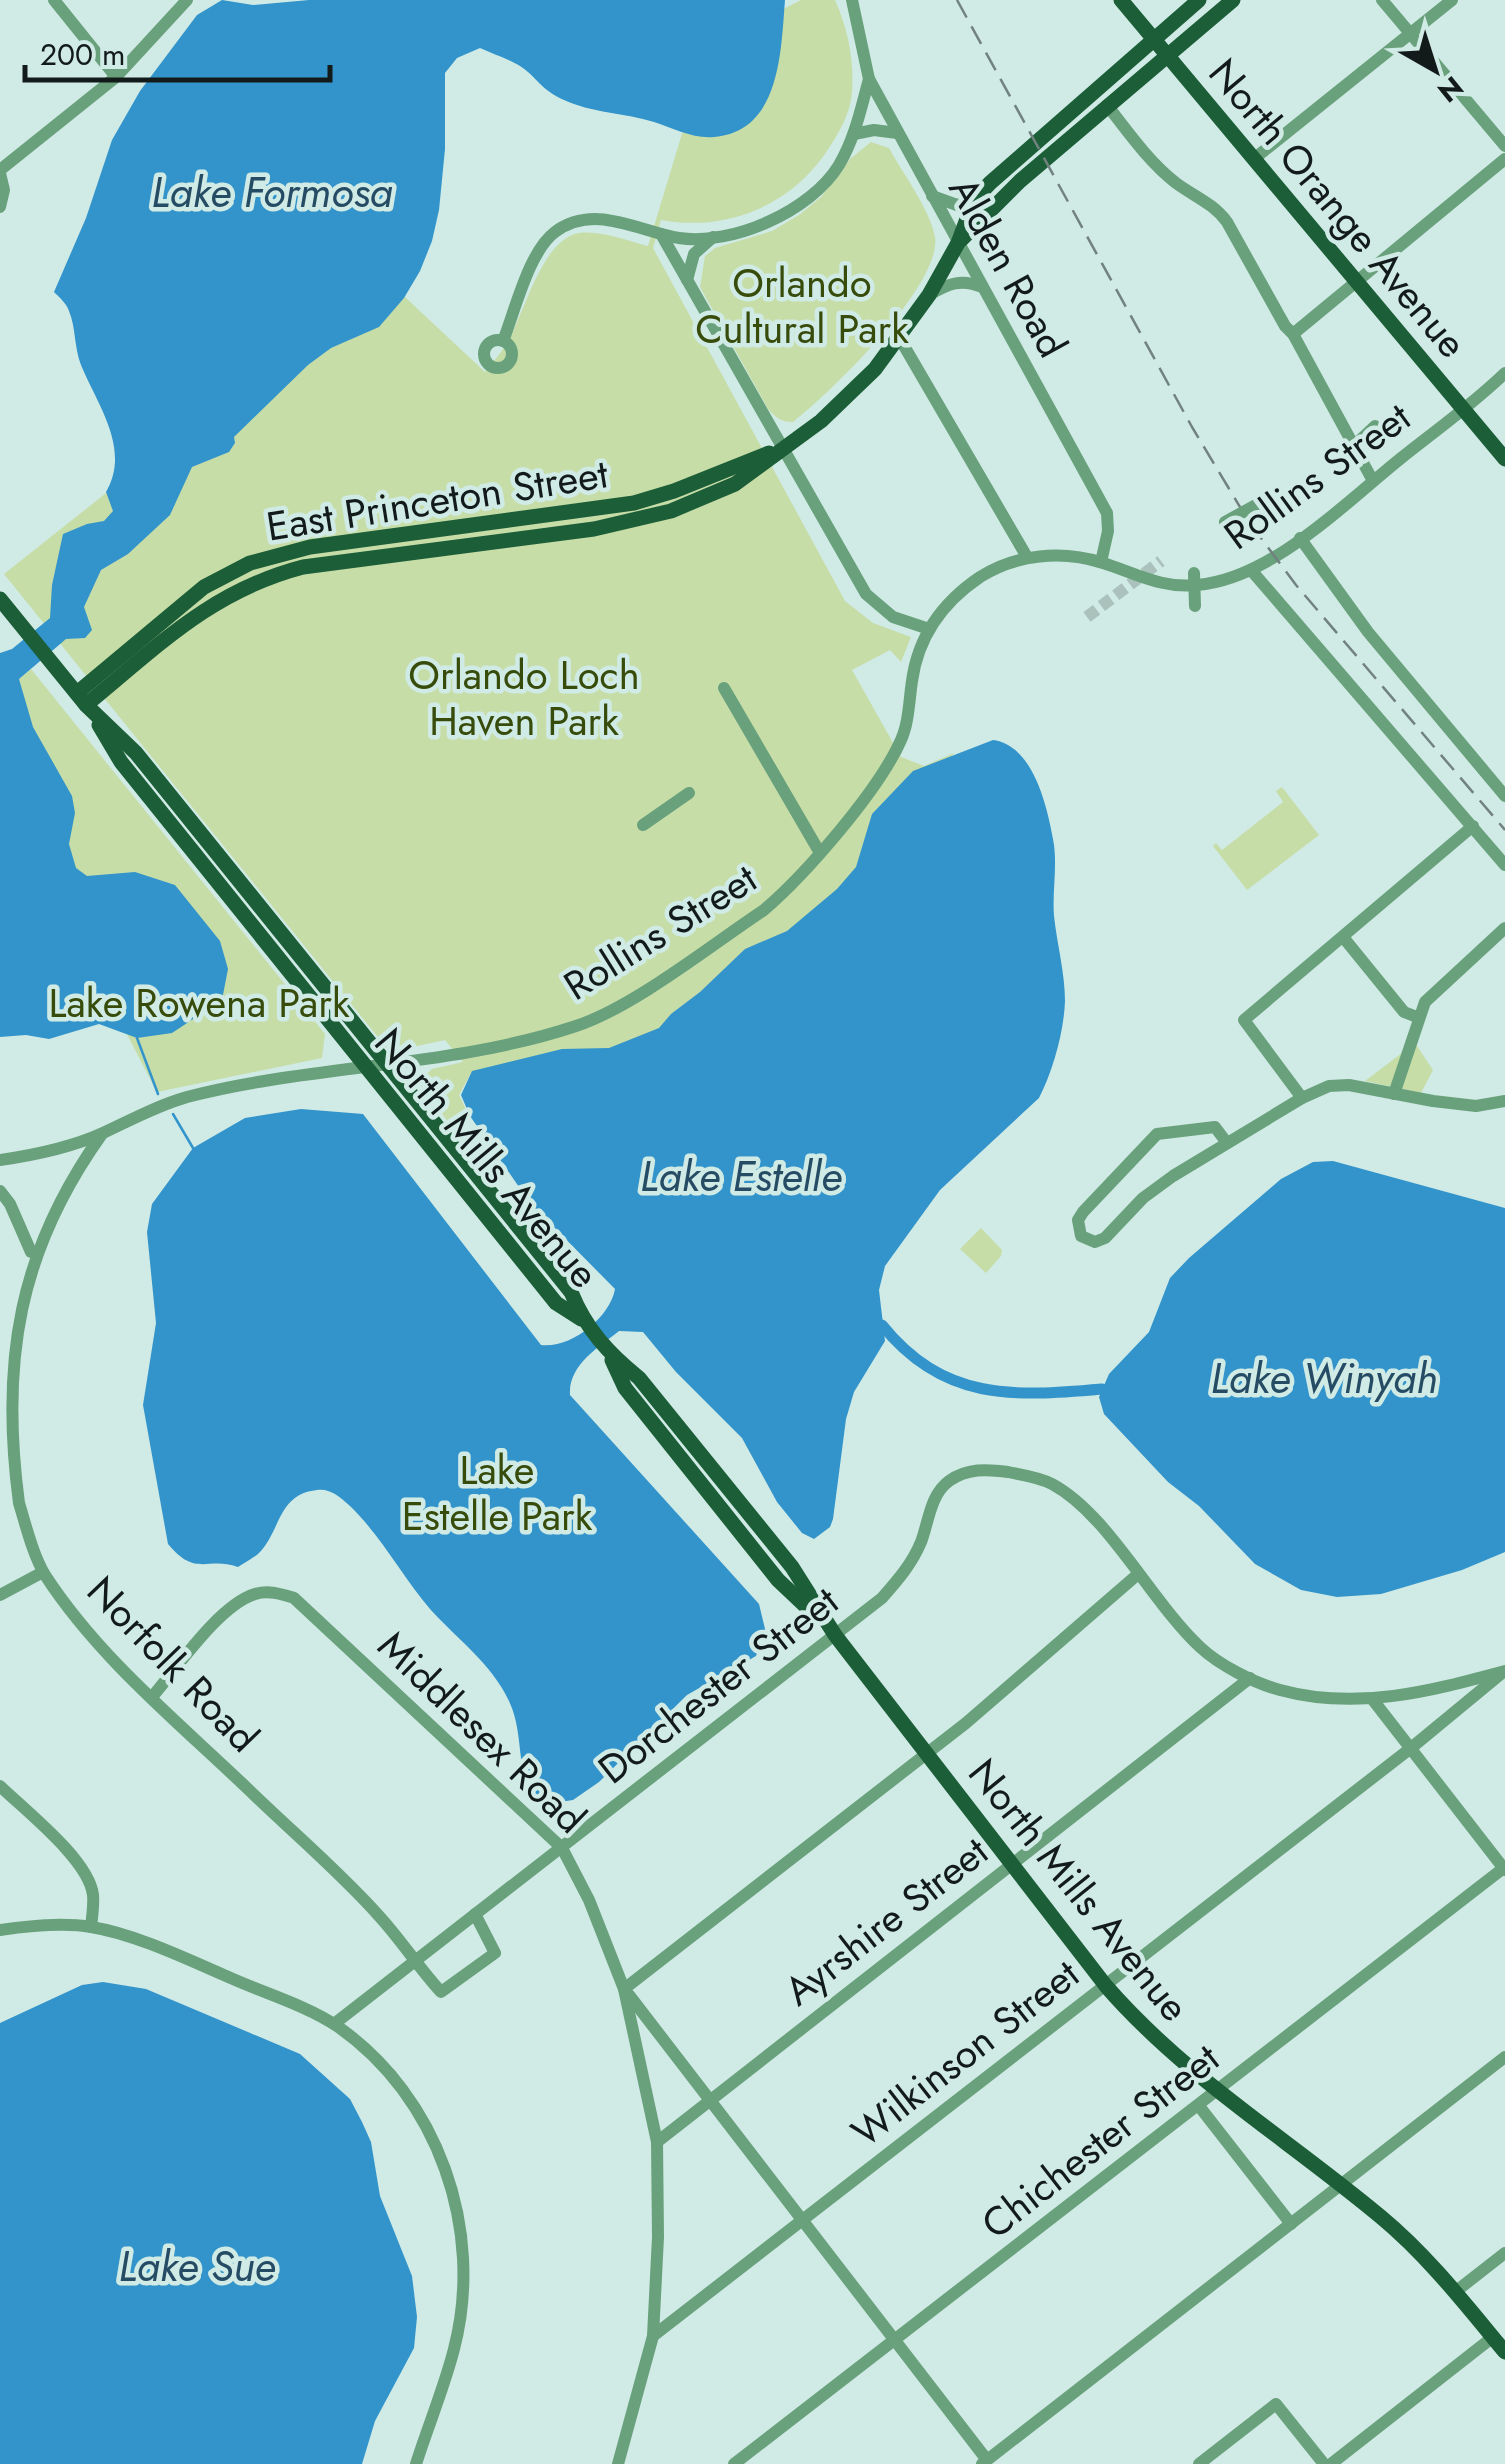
<svg xmlns="http://www.w3.org/2000/svg" width="1505" height="2464" font-family="Jost,sans-serif">
<style>
.green{fill:#c7dda8}
.water{fill:#3294cb}
.lines{fill:none;stroke-linecap:round;stroke-linejoin:round}
.stream{stroke:#3294cb;stroke-width:2.5}
.canal{stroke:#3294cb;stroke-width:11}
.minor-tunnel{stroke:#aac1bc;stroke-width:12;stroke-dasharray:12 6;stroke-linecap:butt}
.minor{stroke:#69a17c;stroke-width:12}
.major{stroke:#1c5e38;stroke-width:15}
.rail{stroke:#71827f;stroke-width:2.5;stroke-dasharray:20 10;stroke-linecap:butt}
.minor-bridge{stroke:#69a17c;stroke-width:12}
.labels{text-anchor:middle;dominant-baseline:central;stroke-width:9;stroke-linejoin:round;paint-order:stroke}
.street-label{font-size:40px;fill:#121b1a;stroke:#d0eae5}
.park-label{font-size:40px;fill:#374b0b;stroke:#d0eae5}
.water-label{font-size:42px;font-style:italic;fill:#254c64;stroke:#d0eae5}
</style>
<rect width="100%" height="100%" fill="#d0eae5"/>
<g class="green">
<path d="M801,0h34c13,29 19,59 17,91 -1,21 -12,40 -23,57 -37,58 -103,84 -168,72l-8,28 192,353 28,22 38,14 -10,25 -11,-12 -38,20 49,87 23,9 30,-13 -71,93 -189,187 -223,40 -12,22 11,23 -15,13 -37,-49 14,-13 31,-7 -18,-22 -55,12 -386,-478 135,-107 221,-212 125,117c8,-10 17,-20 23,-31 17,-29 34,-102 71,-108 21,-3 49,8 69,13l39,-129 79,-99z"/>
<path d="M871,142l18,6c13,24 42,63 46,89 7,48 -106,157 -142,185 -12,0 -17,-4 -25,-13l-68,-122 5,-31 10,-8 57,-17 27,-16 22,-18 29,-38z"/>
<polygon points="31,669 325,1034 322,1058 157,1092 119,1019 0,695"/>
<polygon points="1282,787 1319,835 1247,890 1213,846 1216,843 1222,850 1283,802 1276,791"/>
<polygon points="1415,1043 1433,1070 1421,1093 1365,1081"/>
<polygon points="981,1228 1002,1250 1001,1256 986,1273 960,1249"/>
</g>
<g class="water">
<path d="M222,0l31,5 56,-5h476c-4,49 -4,132 -71,137 -21,2 -41,-9 -60,-15 -29,-9 -62,-9 -90,-22 -18,-8 -22,-15 -36,-28 -12,-11 -33,-17 -48,-24l-23,10 -12,15v76l-6,61 -7,31 -12,30 -16,27 -25,29 -48,21 -23,17 -74,72 1,6 -6,9 -37,15 -22,48 -42,39 -27,16 -17,37 8,23 -7,8 -19,1 -47,40 14,48 39,69 3,17 -6,31 7,24 11,8 48,-4 40,13 45,56 8,28 -6,31 -50,33 -35,5 -38,-14 -50,15 -23,-4 -26,2v-384l12,-4 38,-31 2,-33 11,-51 24,-10 17,-3 9,-10 -7,-19c25,-43 -8,-86 -25,-127 -7,-18 -5,-37 -12,-54 -2,-7 -10,-14 -15,-19l32,-74 26,-78 28,-49 57,-76z"/>
<path d="M993,740c40,5 54,66 60,99 5,25 -1,52 1,77 3,28 11,57 11,85 -1,30 -12,70 -26,97l-99,92 -55,76 -6,24 6,51 -31,51 -8,27 -13,100 -3,8 -16,12 -12,-6 -25,-31 -35,-64 -66,-66 -33,-40 -24,-1c-20,16 -51,34 -49,64l189,209 6,25 -9,27 -69,39 -88,87 -26,18 -20,3 -21,-6c-16,-29 -8,-64 -23,-96 -18,-38 -52,-62 -79,-92 -28,-33 -49,-73 -80,-103 -10,-9 -20,-18 -33,-16 -40,4 -36,42 -59,64 -6,5 -14,9 -20,13 -31,-11 -42,11 -70,-23l-25,-139 13,-82 -9,-91 5,-28 41,-56 52,-30 56,-9 62,5 178,231c29,4 69,-27 74,-56l-85,-86 -60,-87 -9,-21 11,-24 90,-22 47,-1 50,-20 12,-14 29,-22 45,-43 42,-18 50,-42 19,-22 16,-53 41,-43z"/>
<polygon points="1333,1161 1505,1208 1505,1552 1462,1570 1381,1594 1337,1597 1301,1590 1255,1564 1199,1506 1168,1482 1104,1414 1099,1397 1109,1374 1149,1332 1170,1278 1189,1258 1281,1179 1313,1162"/>
<polygon points="103,1982 146,1989 300,2054 350,2099 362,2122 371,2142 380,2196 412,2276 417,2317 414,2348 375,2421 362,2464 0,2464 0,2023 82,1985"/>
</g>
<g class="lines">
<g class="stream">
<polyline points="137,1038 158,1094"/>
<polyline points="173,1114 193,1148"/>
</g>
<path class="canal" d="M882,1325c61,76 131,72 220,64"/>
<polyline class="minor-tunnel" points="1087,617 1161,561"/>
<g class="minor">
<polyline points="54,0 116,77"/>
<polyline points="852,0 869,79 1107,513 1108,531 1101,562"/>
<polyline points="1382,0 1505,146"/>
<path d="M1107,105c21,27 42,57 69,78 19,14 37,20 51,39l58,104 8,8 80,147"/>
<polyline points="854,134 874,130 897,133"/>
<polyline points="1255,158 1452,0"/>
<polyline points="0,170 116,77 187,0"/>
<polyline points="0,173 4,190 0,207"/>
<polyline points="932,196 957,205 974,200"/>
<polyline points="661,234 866,594 893,617 929,629"/>
<polyline points="687,280 694,254 713,237"/>
<path d="M929,295c19,-11 32,-17 53,-8"/>
<polyline points="1293,334 1505,159"/>
<polyline points="900,339 1027,557"/>
<circle cx="498" cy="354" r="14"/>
<path d="M503,341c12,-30 26,-90 52,-109 39,-29 83,-1 124,6 53,8 132,-27 160,-73 16,-27 22,-57 30,-86"/>
<polyline points="1300,538 1368,632 1505,796"/>
<polyline points="1251,570 1505,865"/>
<polyline points="724,688 820,853"/>
<polyline points="643,825 689,793"/>
<polyline points="1343,937 1404,1012 1417,1017"/>
<polyline points="1394,1094 1425,1002 1505,928"/>
<polyline points="1302,1098 1244,1020 1473,826"/>
<path d="M102,1134c-83,116 -102,227 -83,369 7,23 14,52 26,72 53,82 133,147 203,214 43,42 91,82 131,127 22,24 40,52 62,76l54,-39 -20,-39"/>
<polyline points="1227,1143 1215,1127 1157,1134 1083,1212 1078,1220 1081,1236 1095,1242 1105,1238 1143,1198 1173,1176 1302,1098 1329,1086 1349,1085 1433,1101 1476,1106 1505,1101"/>
<path d="M0,1160c35,-5 70,-12 103,-27 28,-13 53,-27 84,-36 127,-33 263,-29 389,-71 58,-19 135,-81 188,-116 42,-36 115,-120 137,-170 8,-18 8,-39 11,-59 6,-44 31,-79 68,-104 36,-23 82,-27 123,-14 32,10 59,26 94,22 74,-6 147,-81 203,-126 35,-28 73,-55 105,-86"/>
<polyline points="0,1191 10,1204 31,1252"/>
<polyline points="0,1595 43,1572"/>
<path d="M152,1697c25,-29 67,-92 103,-103 14,-4 26,0 39,4l268,250 27,52 35,89 33,153 1,95 -5,99 -35,128"/>
<polyline points="1373,1700 1505,1870"/>
<path d="M0,1786c26,25 89,74 93,109 1,10 -1,22 -2,32"/>
<path d="M0,1930c28,-4 62,-8 91,-3 45,7 100,34 142,52 34,15 74,27 104,47 101,70 148,204 117,323 -10,39 -26,77 -38,115"/>
<polyline points="624,1989 966,1723 1137,1575"/>
<polyline points="629,1995 987,2460"/>
<path d="M334,2024l548,-426c15,-17 30,-34 39,-56 8,-21 9,-47 28,-61 18,-13 38,-12 59,-9 14,3 31,5 44,12 56,30 98,116 148,163 19,18 54,36 80,43 77,21 151,1 225,-19"/>
<polyline points="1199,2106 1291,2224"/>
<polyline points="657,2142 1250,1678"/>
<polyline points="1455,2292 1505,2253"/>
<polyline points="653,2336 1411,1748 1502,1673"/>
<polyline points="734,2464 1505,1867"/>
<polyline points="982,2464 1505,2057"/>
<polyline points="1199,2464 1276,2404 1324,2464"/>
<polyline points="1331,2464 1493,2337"/>
</g>
<g class="major">
<polyline points="1121,0 1505,459"/>
<polyline points="961,240 1020,181 1233,0"/>
<path d="M0,599l86,106 50,48 435,539c15,37 37,61 68,86l153,189 43,68 271,351c80,92 182,153 275,231 47,39 85,88 124,135"/>
<polyline points="77,693 204,587 250,563 310,547 634,503 674,491 769,453"/>
<path d="M86,705c72,-59 125,-114 217,-138l291,-38 77,-18 64,-27 86,-63 54,-52 54,-74 29,-52 16,-43 16,-17 209,-183"/>
<polyline points="99,725 121,762 556,1303 581,1319"/>
<polyline points="612,1360 625,1388 778,1580 815,1615"/>
</g>
<polyline class="rail" points="957,0 1192,427 1249,522 1296,585 1505,830"/>
<g class="minor-bridge">
<polyline points="1342,457 1375,426"/>
<polyline points="1225,522 1265,500"/>
<polyline points="1194,573 1195,606"/>
</g>
</g>
<g class="labels">
<g class="street-label">
<text transform="translate(1338 208) rotate(50)">North Orange Avenue</text>
<text transform="translate(1008 267) rotate(61)">Alden Road</text>
<text transform="translate(1317 476) rotate(-36)">Rollins Street</text>
<text transform="translate(437 500) rotate(-9)">East Princeton Street</text>
<text transform="translate(660 932) rotate(-32)">Rollins Street</text>
<text transform="translate(487 1158) rotate(50)">North Mills Avenue</text>
<text transform="translate(173 1664) rotate(46)">Norfolk Road</text>
<text transform="translate(718 1685) rotate(-38)">Dorchester Street</text>
<text transform="translate(482 1732) rotate(44)">Middlesex Road</text>
<text transform="translate(1079 1890) rotate(51)">North Mills Avenue</text>
<text transform="translate(886 1921) rotate(-38)">Ayrshire Street</text>
<text transform="translate(965 2053) rotate(-38)">Wilkinson Street</text>
<text transform="translate(1100 2141) rotate(-38)">Chichester Street</text>
</g>
<g class="park-label">
<text x="802" y="283">Orlando<tspan x="802" dy="46">Cultural Park</tspan></text>
<text x="524" y="675">Orlando Loch<tspan x="524" dy="46">Haven Park</tspan></text>
<text x="199" y="1003">Lake Rowena Park</text>
<text x="497" y="1470">Lake<tspan x="497" dy="46">Estelle Park</tspan></text>
</g>
<g class="water-label">
<text x="272" y="192">Lake Formosa</text>
<text x="741" y="1176">Lake Estelle</text>
<text x="1324" y="1378">Lake Winyah</text>
<text x="197" y="2266">Lake Sue</text>
</g>
</g>
<g transform="translate(1435 70) rotate(141)" stroke="#d0eae5" stroke-width="8" paint-order="stroke">
<path d="M0-8L18 38L0 25L-18 38Z" fill="#121b1a"/>
<text y="-15" font-size="28" font-weight="bold" text-anchor="middle" fill="#121b1a">N</text>
</g>
<path d="M25 65v15h305v-15" fill="none" stroke="#121b1a" stroke-width="5"/>
<text x="40" y="65" font-size="30" fill="#121b1a" stroke="#d0eae5" stroke-width="8" paint-order="stroke">200 m</text>
</svg>
